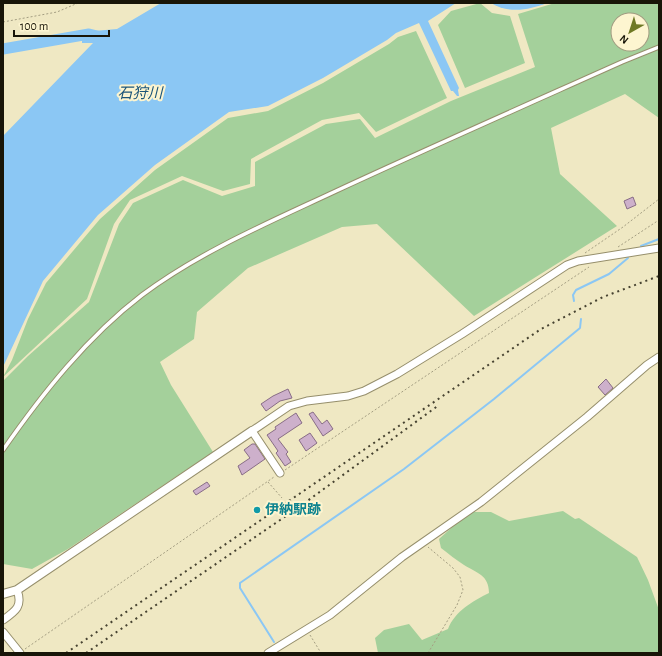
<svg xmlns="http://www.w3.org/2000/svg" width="662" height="656" font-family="'Alegreya Sans','Noto Sans JP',sans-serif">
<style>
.green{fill:#a4d09b;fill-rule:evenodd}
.water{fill:#8bc7f4}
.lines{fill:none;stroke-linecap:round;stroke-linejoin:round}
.stream{stroke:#8bc7f4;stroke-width:2}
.river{stroke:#8bc7f4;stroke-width:11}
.building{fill:#cdb0cb;stroke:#886d86}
.service-casing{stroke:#968f6c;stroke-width:5.5}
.minor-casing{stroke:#968f6c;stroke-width:9}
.tertiary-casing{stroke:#968f6c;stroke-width:10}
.path{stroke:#a49e82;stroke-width:1;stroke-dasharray:2 2;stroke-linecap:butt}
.service{stroke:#fff;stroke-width:3.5}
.minor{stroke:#fff;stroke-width:7}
.tertiary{stroke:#fff;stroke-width:8}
.rail{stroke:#474331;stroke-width:2;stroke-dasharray:2 4;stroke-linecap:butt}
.culture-dot{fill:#0f9aa8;stroke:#fdf5d0;stroke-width:1.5}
.labels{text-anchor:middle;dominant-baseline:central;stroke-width:4;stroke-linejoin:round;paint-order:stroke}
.culture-label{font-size:14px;font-weight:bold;fill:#0d838f;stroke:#fdf5d0;text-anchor:start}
.water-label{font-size:15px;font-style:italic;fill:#1c557a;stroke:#fdf5d0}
</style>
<rect width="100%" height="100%" fill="#efe8c3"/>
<g class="green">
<polygon points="480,3 492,13 510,16 525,63 465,88 438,25 451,11"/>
<path d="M555,3h104v115l-34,-24 -74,34 9,46 57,52 -143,90 -97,-92 -35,3 -94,41 -51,44 -3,27 -34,23 11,23 42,67 -145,97 -36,20 -29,-5v-183l25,-25 61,-54 30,-78 14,-21 50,-23 39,16 33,-10v-24l71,-38 34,-5 15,19 76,-37 84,-34 -17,-53zM618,20h24v24h-24z"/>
<polygon points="416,31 447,98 376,132 359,113 322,120 251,159 250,184 223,191 182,176 130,200 114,224 87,299 3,377 12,360 28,319 46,283 100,219 155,170 228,118 268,111 323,83 389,44 398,37"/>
<path d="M563,511l12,8 4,-1 58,39 11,23 11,30v43h-281l-3,-15 9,-8 25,-6 13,16 26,-11c7,-18 25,-28 41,-36 0,-18 -12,-20 -25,-28 -8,-5 -15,-11 -23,-17l-2,-9 30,-27h22l18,9z"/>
</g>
<g class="water">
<polygon points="161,3 456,3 428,21 459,88 458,90 459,96 457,96 453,91 451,91 419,23 396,33 387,40 323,78 268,106 229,112 155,165 98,215 43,281 3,367 3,136 93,43 82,43 82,32 117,29"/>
<path d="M491,3h56c-18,7 -38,11 -56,0z"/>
</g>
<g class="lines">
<g class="stream">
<polyline points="641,246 659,239"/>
<polyline points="574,301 573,295 576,290 609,274 628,258"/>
<polyline points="274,642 240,588 240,583 404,469 494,399 580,328 581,319"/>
</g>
<polyline class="river" points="3,49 89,34 97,36"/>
</g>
<g class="building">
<polygon points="633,197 636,205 627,209 624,201"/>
<polygon points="606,379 613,388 605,395 598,387"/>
<polygon points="288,389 292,398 280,401 266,411 261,404 273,396"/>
<polygon points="313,412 322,424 327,420 333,429 323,436 309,414"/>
<polygon points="296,413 302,423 278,439 288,452 286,454 291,462 285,466 276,453 278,451 267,435 276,429 275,427"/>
<polygon points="310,433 317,443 306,451 299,440"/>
<polygon points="252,444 255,444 265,459 242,475 238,466 250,458 244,450"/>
<polygon points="207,482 210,486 196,495 193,491"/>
</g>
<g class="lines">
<g class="service-casing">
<path id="service" d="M3,450c39,-56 84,-113 139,-155 59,-44 128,-73 194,-104 95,-44 190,-86 286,-129l37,-15"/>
</g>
<g class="minor-casing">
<g id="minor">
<polyline points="280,473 252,431 289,406 307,401 348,396 364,391 397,374 462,334 567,265 578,261 659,248"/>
<path d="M3,620c13,-9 20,-14 14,-30"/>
<polyline points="3,632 20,653"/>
<polyline points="268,653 330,615 402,557 481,502 587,417 647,365 659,357"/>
</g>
</g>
<g class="tertiary-casing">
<polyline id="tertiary" points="3,594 17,590 252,431"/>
</g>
<g class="path">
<polyline points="3,22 57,12 78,3"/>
<polyline points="618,247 659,220"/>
<polyline points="585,253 623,227 659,199"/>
<polyline points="285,470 589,267"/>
<polyline points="268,482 282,498"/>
<polyline points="310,635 321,653"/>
<polyline points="25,649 274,477"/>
<polyline points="428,653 457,605 463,590 460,577 453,568 428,547"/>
</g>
<use href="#service" class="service"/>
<use href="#minor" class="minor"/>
<use href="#tertiary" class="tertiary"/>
<g class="rail">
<polyline points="66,653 541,329 603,297 659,276"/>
<polyline points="86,653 299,507 439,405"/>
</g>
</g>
<circle class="culture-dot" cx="257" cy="510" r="4"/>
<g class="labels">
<g class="culture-label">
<text x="265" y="510">伊納駅跡</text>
</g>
<g class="water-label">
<text x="140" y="93">石狩川</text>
</g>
</g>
<rect width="662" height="656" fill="none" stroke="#181508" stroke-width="8"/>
<g transform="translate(630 32) rotate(219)"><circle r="19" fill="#fdf5d0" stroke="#a19b80"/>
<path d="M0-3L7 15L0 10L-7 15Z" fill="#6f7924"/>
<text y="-6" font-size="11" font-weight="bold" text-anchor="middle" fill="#181508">N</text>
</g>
<path d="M14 30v6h95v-6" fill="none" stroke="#181508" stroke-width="2"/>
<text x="20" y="30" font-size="12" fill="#181508" stroke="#fdf5d0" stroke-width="3" paint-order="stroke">100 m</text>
</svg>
